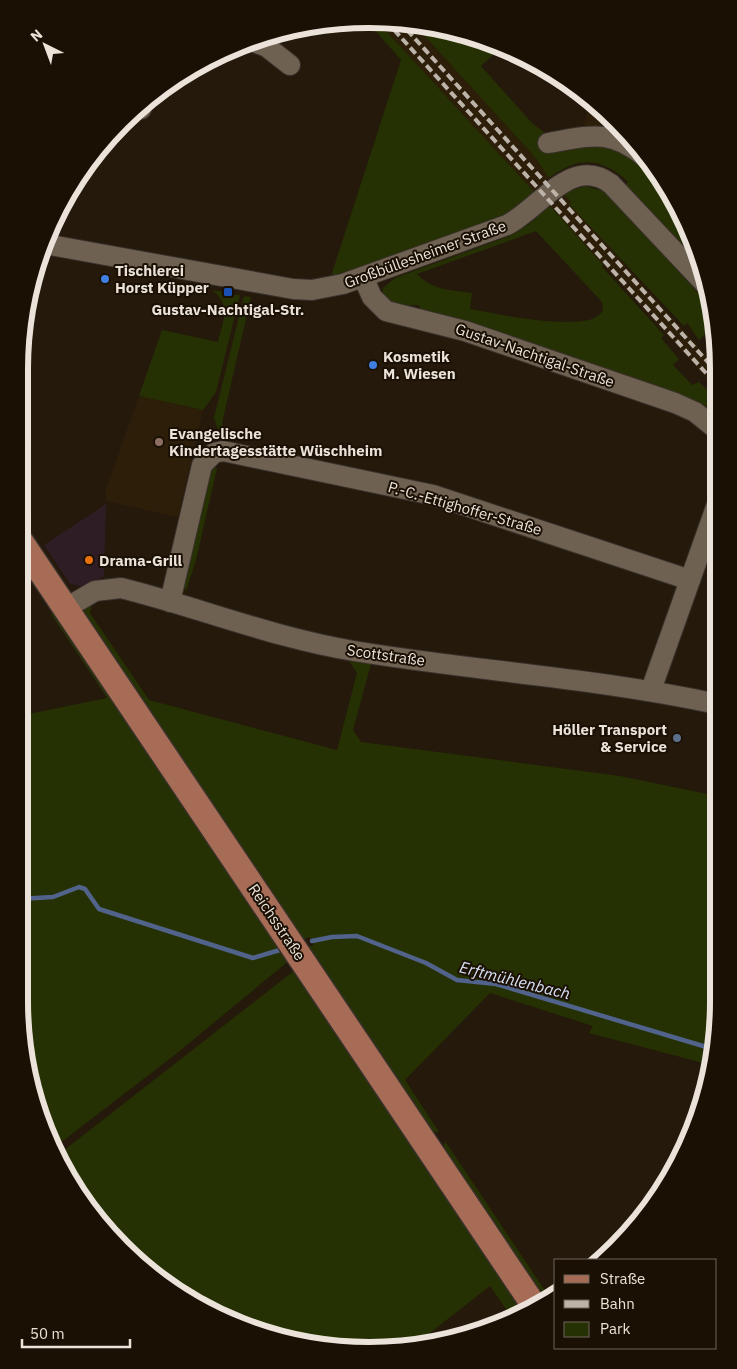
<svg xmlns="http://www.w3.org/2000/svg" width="737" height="1369" font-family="'IBM Plex Sans',sans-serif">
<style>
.commercial{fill:#2e1d25}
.built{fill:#2c1e09}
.green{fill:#263103;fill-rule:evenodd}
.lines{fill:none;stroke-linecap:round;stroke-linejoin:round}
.stream{stroke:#51628b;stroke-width:4.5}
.minor-casing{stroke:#39312c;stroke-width:22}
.major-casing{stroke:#39312c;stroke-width:28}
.minor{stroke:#6f6151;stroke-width:20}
.major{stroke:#a76c55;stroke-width:25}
.rail{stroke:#bcb3a9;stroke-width:4;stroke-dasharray:8 4;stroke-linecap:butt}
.shop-dot{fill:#3f7fe0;stroke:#1b1004;stroke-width:2}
.transit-dot{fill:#1a4fb4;stroke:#1b1004;stroke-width:2}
.education-dot{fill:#8d6e63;stroke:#1b1004;stroke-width:2}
.food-dot{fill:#e8710a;stroke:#1b1004;stroke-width:2}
.service-dot{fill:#5c6f8a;stroke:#1b1004;stroke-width:2}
.labels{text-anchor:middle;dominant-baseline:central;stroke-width:4;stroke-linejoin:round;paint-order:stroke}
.street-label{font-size:15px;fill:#ebe3da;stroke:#1b1004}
.poi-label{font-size:15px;font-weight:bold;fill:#ebe3da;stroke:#1b1004;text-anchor:start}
.water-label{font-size:16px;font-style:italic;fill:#d7e1f5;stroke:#1b1004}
.rim{fill:none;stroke:#ebe3da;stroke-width:6}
</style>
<rect width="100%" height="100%" fill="#24190b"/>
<polygon class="commercial" points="106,504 104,576 85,587 70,584 44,545"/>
<g class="built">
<polygon points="377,21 412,22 534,156 549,178 534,192"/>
<polygon points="590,102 616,121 634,143 582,133"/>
<polygon points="565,195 571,202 570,204 715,365 715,388 551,207"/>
<polygon points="139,396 203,410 178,517 106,501 106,489"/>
</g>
<g class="green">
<polygon points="366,20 377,21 535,193 516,212 359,269 333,275 332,273 401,60"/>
<path d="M412,22l69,15 21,10 -21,19 50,56 20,16 46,5 45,18 24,27 34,68 2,9 -19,-16 -59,-63 4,-4c-26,-25 -50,-26 -79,-4l-15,-22z"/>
<polygon points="585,186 600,190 609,196 711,307 715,323 715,340 708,332 699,340 687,323 684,326 569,204 571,202 563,193"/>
<path d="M548,207h3l52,58 -1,2 62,68 -3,3 18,21 -6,6 19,20 7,-3 17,16v21l-296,-109 1,-2 -3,-3c-18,-1 -19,7 -35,-10v-7l12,-10 115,-42 19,-12zM536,231l66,71 1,9c-5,6 -11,9 -20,10 -32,4 -81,-6 -113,-12l2,-16c-21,-3 -40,-3 -55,-19z"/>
<path d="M212,290l13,2 -1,3h16l-24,97 -13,18 -64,-14 23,-66 56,12c5,-21 14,-37 -6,-52z"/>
<polygon points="244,296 251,297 222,423 225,435 218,430 214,418"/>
<polygon points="209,466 217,468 196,560 186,591 182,584"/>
<polygon points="93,598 90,613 149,700 337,750 357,673 349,661 371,664 353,730 361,742 620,776 717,796 718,1023 711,1065 589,1033 593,1026 490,993 405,1080 439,1132 432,1132 306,947 314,945 309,937 301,940 82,611"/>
<polygon points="51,614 57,615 278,947 283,954 287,953 291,959 176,1054 55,1147 37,1113 19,1000 19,716 107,698"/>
<polygon points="295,970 526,1309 512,1318 490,1286 417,1343 392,1349 278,1338 174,1291 91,1214 70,1174 73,1171 64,1159 63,1151"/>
<polygon points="445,1141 548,1295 542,1299 443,1149"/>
</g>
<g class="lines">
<g class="stream">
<polyline points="19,899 53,897 79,887 85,889 99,909 253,958 280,950"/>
<polyline points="312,941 332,937 357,936 426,963 457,980 496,984 713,1049"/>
</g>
<g class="minor-casing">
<g id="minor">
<polyline points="251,41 267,47 290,65"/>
<polyline points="141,105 141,109"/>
<path d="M548,143c42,-7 61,-15 97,14"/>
<path d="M45,244l248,45 19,1 31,-6 164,-59c32,-16 65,-71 104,-41l95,101"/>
<polyline points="363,277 372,297 386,311 465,331 675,403 695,412 716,429"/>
<polyline points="170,602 202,465 214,453 223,451 433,495 690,580"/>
<path d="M66,608l29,-17 26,-3c77,19 153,50 233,63 121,20 243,27 363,53"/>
<polyline points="651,690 716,507"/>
</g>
</g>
<g class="major-casing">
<polyline id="major" points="19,539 533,1304"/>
</g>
<use href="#minor" class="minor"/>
<use href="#major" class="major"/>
<g class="rail">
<polyline points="386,21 715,383"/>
<polyline points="399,21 715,370"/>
</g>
</g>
<g class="shop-dot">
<circle cx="105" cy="279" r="5"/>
<circle cx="373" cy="365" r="5"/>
</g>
<rect class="transit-dot" x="223" y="287" width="10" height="10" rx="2.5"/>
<circle class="education-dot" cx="159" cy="442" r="5"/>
<circle class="food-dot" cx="89" cy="560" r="5"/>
<circle class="service-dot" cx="677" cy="738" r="5"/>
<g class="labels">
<g class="street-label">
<text transform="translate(425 254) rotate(-20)">Großbüllesheimer Straße</text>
<text transform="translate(535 355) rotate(19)">Gustav-Nachtigal-Straße</text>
<text transform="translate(465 508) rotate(16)">P.-C.-Ettighoffer-Straße</text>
<text transform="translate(386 655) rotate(8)">Scottstraße</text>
<text transform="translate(277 922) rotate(56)">Reichsstraße</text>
</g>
<g class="poi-label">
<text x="115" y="270">Tischlerei<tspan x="115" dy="17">Horst Küpper</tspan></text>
<text x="228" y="309" text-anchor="middle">Gustav-Nachtigal-Str.</text>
<text x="383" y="356">Kosmetik<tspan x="383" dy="17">M. Wiesen</tspan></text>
<text x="169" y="433">Evangelische<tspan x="169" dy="17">Kindertagesstätte Wüschheim</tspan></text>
<text x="99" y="560">Drama-Grill</text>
<text x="667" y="729" text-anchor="end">Höller Transport<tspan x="667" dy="17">&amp; Service</tspan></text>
</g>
<g class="water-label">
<text transform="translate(515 980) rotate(14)">Erftmühlenbach</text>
</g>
</g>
<path d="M0 0H737V1369H0ZM369 28H369A341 341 0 0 1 710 369V1001A341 341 0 0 1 369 1342H369A341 341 0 0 1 28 1001V369A341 341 0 0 1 369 28Z" fill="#1b1004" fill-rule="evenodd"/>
<path class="rim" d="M369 28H369A341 341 0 0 1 710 369V1001A341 341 0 0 1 369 1342H369A341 341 0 0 1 28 1001V369A341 341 0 0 1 369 28Z"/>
<rect x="554" y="1259" width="162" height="90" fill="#1b1004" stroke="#6e645a"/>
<rect x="564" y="1275" width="25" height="8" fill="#a76c55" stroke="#6e645a"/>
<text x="600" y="1284" font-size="15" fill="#ebe3da">Straße</text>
<rect x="564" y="1300" width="25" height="8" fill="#bcb3a9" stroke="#6e645a"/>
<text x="600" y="1309" font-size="15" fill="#ebe3da">Bahn</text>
<rect x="564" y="1322" width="25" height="15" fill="#263103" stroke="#6e645a"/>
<text x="600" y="1334" font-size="15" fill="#ebe3da">Park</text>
<g transform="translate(45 45) rotate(318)" stroke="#1b1004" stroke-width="4" paint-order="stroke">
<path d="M0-4L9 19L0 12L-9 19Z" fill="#ebe3da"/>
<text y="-8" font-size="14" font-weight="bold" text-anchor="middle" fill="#ebe3da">N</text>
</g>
<path d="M22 1339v8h108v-8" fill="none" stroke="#ebe3da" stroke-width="2.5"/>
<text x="30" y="1339" font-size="15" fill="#ebe3da" stroke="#1b1004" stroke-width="4" paint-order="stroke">50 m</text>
</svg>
